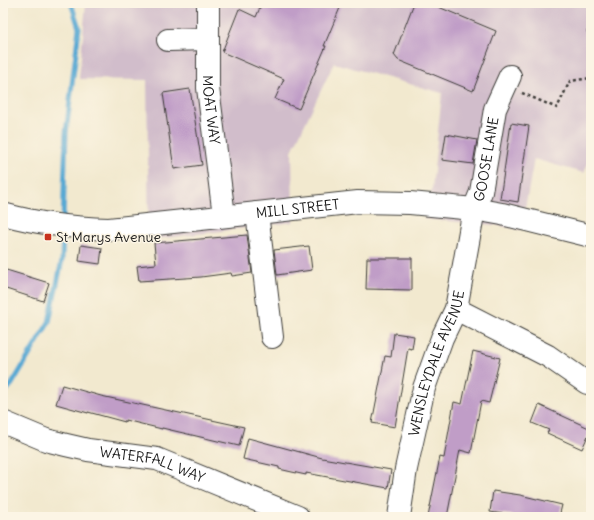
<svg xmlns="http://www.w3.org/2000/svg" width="594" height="520" font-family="Delius,sans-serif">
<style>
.industrial{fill:#d1bdcb}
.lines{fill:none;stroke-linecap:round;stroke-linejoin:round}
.stream{stroke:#58a9d3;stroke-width:5}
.building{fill:#c09dc7}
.minor-casing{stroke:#3c3b37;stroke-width:24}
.path{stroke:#3c3b37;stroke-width:2.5;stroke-dasharray:3 3;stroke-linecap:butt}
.minor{stroke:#fff;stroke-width:22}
.poi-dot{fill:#c8321e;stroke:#fcf5e5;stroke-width:1.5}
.labels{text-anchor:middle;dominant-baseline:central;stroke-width:3;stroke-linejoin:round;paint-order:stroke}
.street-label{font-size:14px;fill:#1c1c1c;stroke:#fcf5e5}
.poi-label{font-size:14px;fill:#1c1c1c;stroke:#fcf5e5;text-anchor:start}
</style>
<rect width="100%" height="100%" fill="#fcf5e5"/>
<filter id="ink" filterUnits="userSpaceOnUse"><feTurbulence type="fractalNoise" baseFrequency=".025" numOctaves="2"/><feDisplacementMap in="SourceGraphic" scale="8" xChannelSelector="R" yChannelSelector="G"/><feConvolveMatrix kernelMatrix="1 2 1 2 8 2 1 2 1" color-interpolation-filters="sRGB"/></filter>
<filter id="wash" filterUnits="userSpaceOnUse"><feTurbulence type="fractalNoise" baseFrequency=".012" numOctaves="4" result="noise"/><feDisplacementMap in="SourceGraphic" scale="16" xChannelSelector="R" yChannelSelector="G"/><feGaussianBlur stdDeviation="0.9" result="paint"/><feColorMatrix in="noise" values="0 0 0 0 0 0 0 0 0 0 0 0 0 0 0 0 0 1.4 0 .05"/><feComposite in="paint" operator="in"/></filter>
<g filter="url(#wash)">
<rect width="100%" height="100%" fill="#f2e9cf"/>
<polygon class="industrial" points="86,3 591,3 591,155 584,173 534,159 521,230 496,225 424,219 432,189 442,93 334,63 292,151 293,222 149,240 147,80 79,79"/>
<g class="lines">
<g class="stream">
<polyline points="63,220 66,133 79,28 71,3"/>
<polyline points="3,394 12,384 49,322 62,260 63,232"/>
</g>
</g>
<g id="blocks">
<g class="building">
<polygon points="262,3 342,3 324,46 326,46 299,109 275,99 284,79 222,52 239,9 256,17"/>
<polygon points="414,3 429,3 496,31 473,91 398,60 394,55"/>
<polygon points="190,89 202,165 174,169 163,93"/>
<polygon points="511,123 529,126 518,202 500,199"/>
<polygon points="446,134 477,140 473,164 442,160"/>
<polygon points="247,235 252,273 232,276 231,273 201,277 139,281 137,266 156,264 154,243"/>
<polygon points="81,245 102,248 100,264 79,261"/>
<polygon points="309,246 312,270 277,275 274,250"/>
<polygon points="367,258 412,258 412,290 366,289"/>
<polygon points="3,269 49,283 43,301 3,288"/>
<polygon points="394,333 414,336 412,349 408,348 395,427 372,423 385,356 391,357"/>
<polygon points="473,351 500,358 489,403 481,401 471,453 460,450 447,517 428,517 440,457 444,458 454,402 462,404"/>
<polygon points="62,385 101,396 244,427 239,446 162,428 162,429 125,420 125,422 88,412 88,413 56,404"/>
<polygon points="539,405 591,429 582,449 547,433 549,430 532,423"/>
<polygon points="248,438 322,458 391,470 388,488 306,473 306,475 292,472 279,469 279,467 243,459"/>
<polygon points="493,491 520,495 562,505 559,517 523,517 490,512"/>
</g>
</g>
</g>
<g filter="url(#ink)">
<use href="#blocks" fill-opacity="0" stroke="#3c3b37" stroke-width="1"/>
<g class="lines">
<g class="minor-casing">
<g id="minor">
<path id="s1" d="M208,3v85l16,128"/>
<polyline points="168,40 208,39"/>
<polyline points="257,213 272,337"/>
<path id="s2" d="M3,214c36,10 69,14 106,15l249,-27 52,1 64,6 28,5 89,22"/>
<polyline points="456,309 548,356 587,383"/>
<path id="s3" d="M3,422l43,18 20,5 22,5 69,9 141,58"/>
<path id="s4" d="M399,517l7,-48 18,-81 18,-50 14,-29 18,-100 7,-17 14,-83 15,-33"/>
</g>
</g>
<g class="path">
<polyline points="591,27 587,29 591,43"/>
<polyline points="522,93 557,108 570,81 591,78"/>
</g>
<use href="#minor" class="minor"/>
</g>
</g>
<rect class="poi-dot" x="44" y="233" width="8" height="8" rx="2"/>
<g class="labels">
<g class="street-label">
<text stroke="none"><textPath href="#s1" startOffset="107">MOAT WAY</textPath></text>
<text stroke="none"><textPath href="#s4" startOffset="370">GOOSE LANE</textPath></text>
<text stroke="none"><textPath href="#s2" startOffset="297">MILL STREET</textPath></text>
<text stroke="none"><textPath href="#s4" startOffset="159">WENSLEYDALE AVENUE</textPath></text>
<text stroke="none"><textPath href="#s3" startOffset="156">WATERFALL WAY</textPath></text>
</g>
<g class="poi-label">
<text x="56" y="237">St Marys Avenue</text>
</g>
</g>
<rect width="594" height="520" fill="none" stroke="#fcf5e5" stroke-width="16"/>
</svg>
